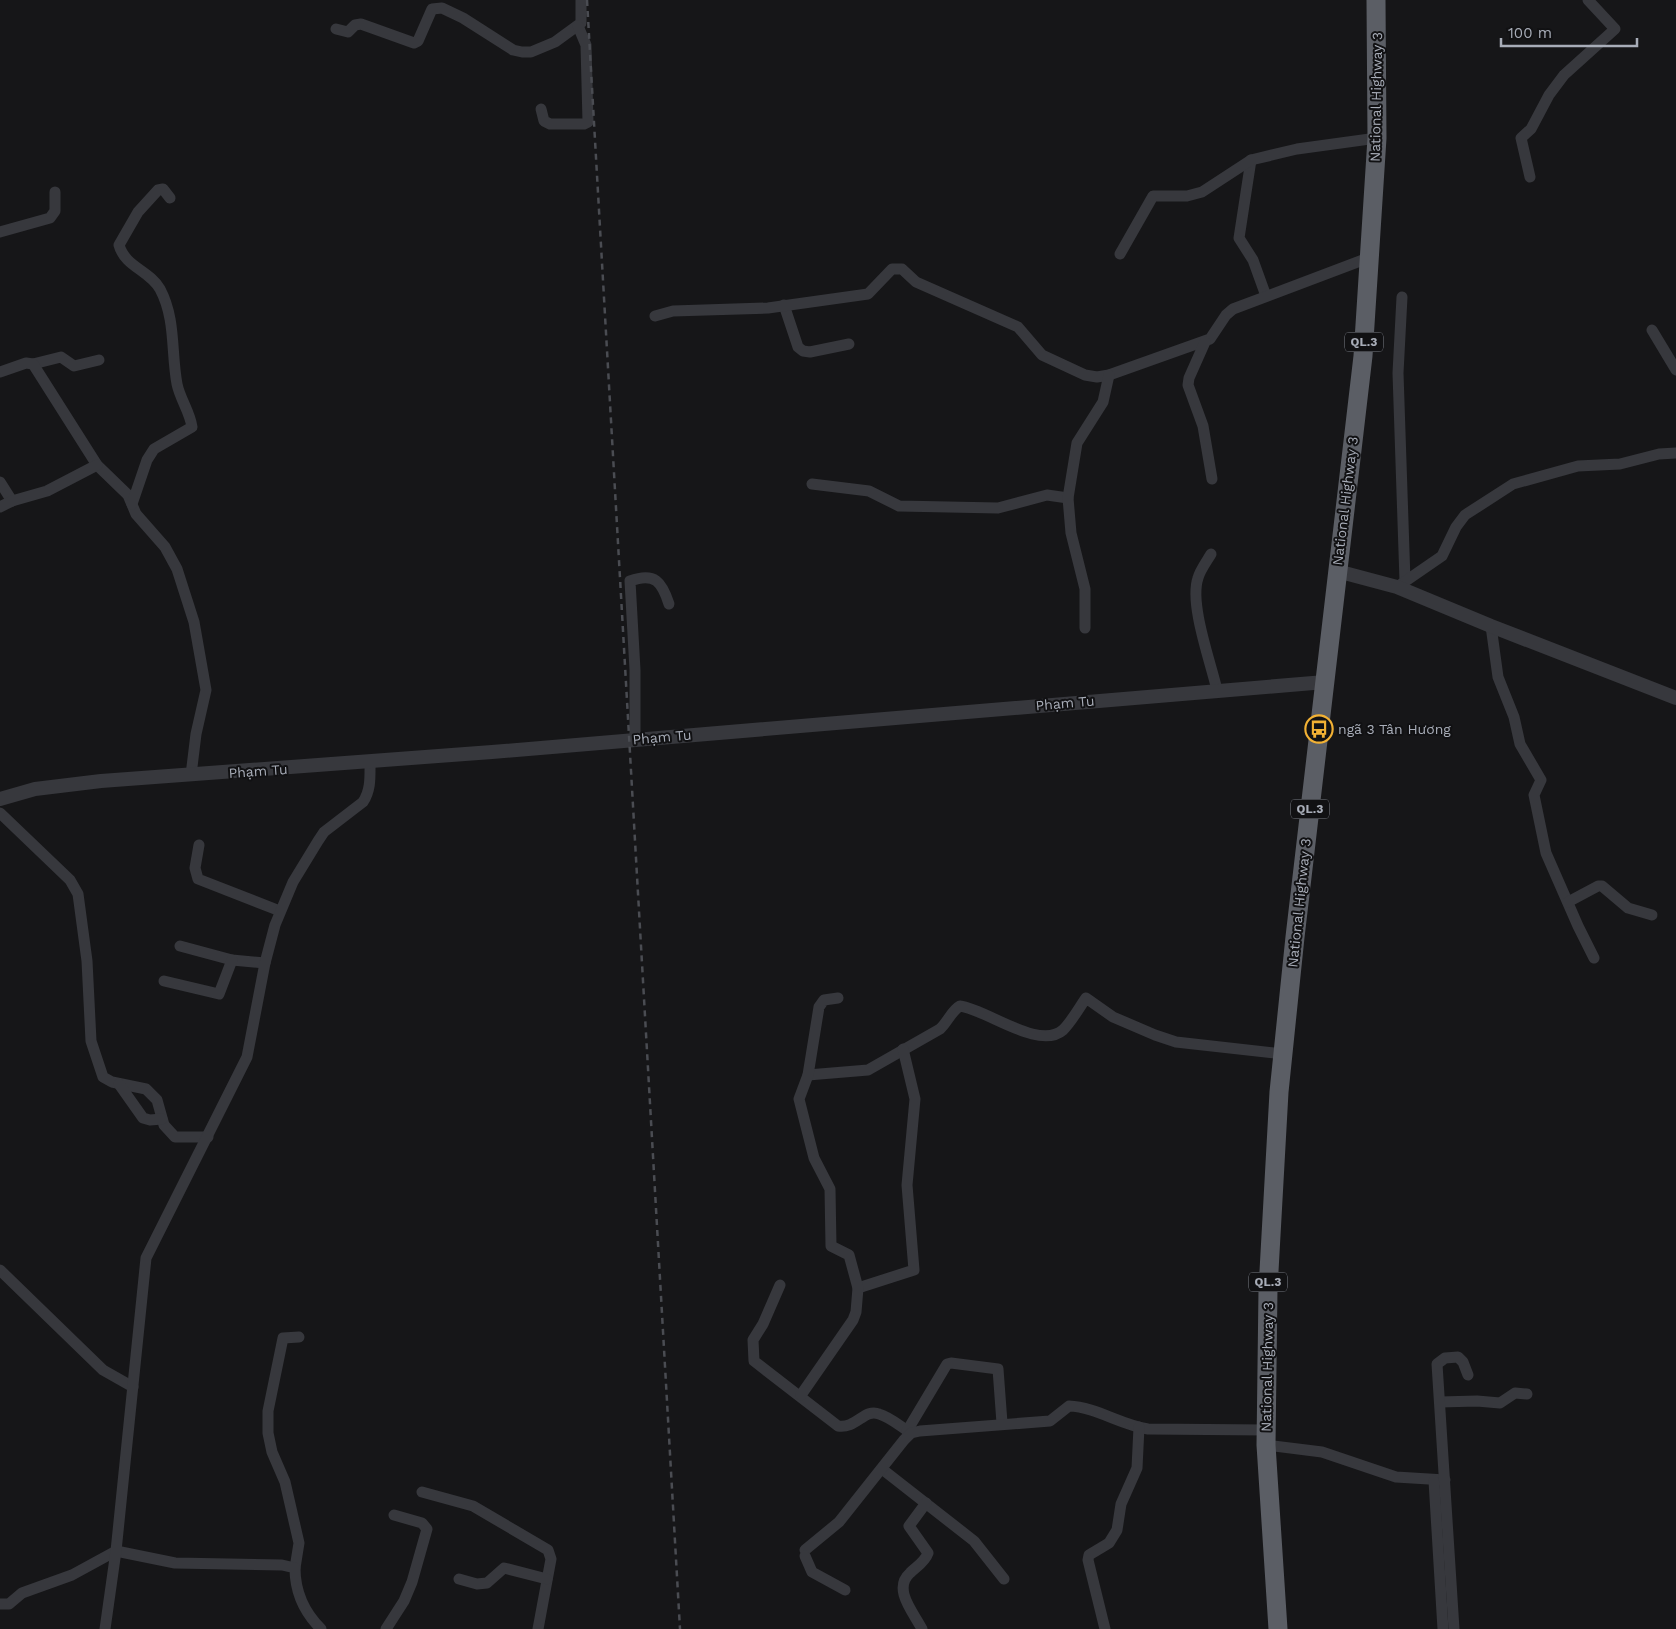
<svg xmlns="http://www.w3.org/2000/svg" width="1676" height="1629" font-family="'Work Sans',sans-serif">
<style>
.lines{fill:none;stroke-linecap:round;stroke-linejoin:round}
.minor{stroke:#37383d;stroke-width:11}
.tertiary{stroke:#37383d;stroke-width:14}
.trunk{stroke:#5b5e65;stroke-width:19}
.rail{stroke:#4a4c52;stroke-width:2.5;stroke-dasharray:6 5;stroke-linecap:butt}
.labels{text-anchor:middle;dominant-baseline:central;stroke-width:4;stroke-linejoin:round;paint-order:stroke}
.shield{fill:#111113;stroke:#7b7e86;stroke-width:1}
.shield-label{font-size:12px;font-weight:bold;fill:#a8adb8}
.street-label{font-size:14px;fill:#a8adb8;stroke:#111113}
.poi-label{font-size:14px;fill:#a8adb8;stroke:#111113;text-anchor:start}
</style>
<rect width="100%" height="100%" fill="#161618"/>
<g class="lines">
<g class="minor">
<polyline points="336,29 348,32 355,25 361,24 414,43 418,41 432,9 442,8 463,18 513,50 522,52 531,52 555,42 581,23 581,0"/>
<polyline points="541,109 544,121 550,124 584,124 588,122 586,45 578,26"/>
<polyline points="1251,160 1239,238 1253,260 1266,296"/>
<polyline points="1530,177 1521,138 1531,129 1549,95 1564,75 1615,29 1588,0"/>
<polyline points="0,232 50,218 55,211 55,192"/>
<polyline points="1120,254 1153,196 1187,196 1202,192 1251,160 1297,149 1377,138"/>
<polyline points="1402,297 1398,373 1405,581"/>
<polyline points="784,305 798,347 803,351 810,352 849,344"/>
<polyline points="655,316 673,311 768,308 868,294 892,269 902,269 916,282 1018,327 1042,355 1085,375 1097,377 1109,375 1210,339 1226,315 1233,309 1368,258"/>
<polyline points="1652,330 1676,370"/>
<polyline points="1205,342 1189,378 1188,385 1203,426 1212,479"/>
<polyline points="33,364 61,357 74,366 99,360"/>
<polyline points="0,372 26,363 33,364 97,465 128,495 136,514 165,547 177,569 194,622 206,690 196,734 191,775"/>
<polyline points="0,482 12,501"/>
<polyline points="812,484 869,491 899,506 998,508 1047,495 1068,498"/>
<path d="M132,504l15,-44 7,-11 38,-22c-2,-15 -12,-28 -15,-43 -6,-32 -1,-65 -17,-95 -11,-19 -35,-22 -41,-44l19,-33 20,-22 5,-1 7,9"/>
<polyline points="0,507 12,501 47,491 97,465"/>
<path d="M1211,554c-4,7 -11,16 -13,24 -9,26 13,85 19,112"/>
<polyline points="1397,587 1442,556 1456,527 1465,515 1513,484 1578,466 1620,464 1659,454 1676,453"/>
<polyline points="1491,626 1498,677 1514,717 1520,744 1541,780 1534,795 1546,853 1578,926 1594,958"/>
<polyline points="1085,628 1085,589 1071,533 1068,498 1077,443 1103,402 1109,375"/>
<path d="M635,739v-69l-5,-89c25,-9 32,1 39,23"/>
<polyline points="0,813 70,880 78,894 87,961 91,1041 103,1077 112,1082 146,1089 157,1100 164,1125 175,1137 208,1137"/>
<polyline points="199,845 195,868 198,879 280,911"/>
<polyline points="1568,902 1598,886 1602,886 1628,908 1652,915"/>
<polyline points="180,946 232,960 265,963"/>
<polyline points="164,981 219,994 232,960"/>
<path d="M808,1075l60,-5 72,-41c7,-6 12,-19 20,-23 26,3 79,45 103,24 9,-9 16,-22 23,-32l27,19 42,18 21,7 107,12"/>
<polyline points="119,1084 143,1118 150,1120 162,1119"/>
<polyline points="0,1270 103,1370 133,1387"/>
<path d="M780,1285l-17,39 -10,16 1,21 84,65c18,3 27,-18 41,-12 11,3 22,13 32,19"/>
<polyline points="858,1288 914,1270 907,1185 915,1099 903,1049"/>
<polyline points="801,1395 853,1320 856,1312 858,1288 849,1255 831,1246 830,1189 814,1158 799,1099 808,1075 819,1007 824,1000 838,998"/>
<polyline points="1440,1402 1477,1401 1500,1403 1515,1393 1527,1394"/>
<polyline points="907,1431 947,1364 951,1363 998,1369 1002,1423"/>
<polyline points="1266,1445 1322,1452 1396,1477 1445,1480"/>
<polyline points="882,1469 974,1541 1004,1579"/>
<polyline points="1434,1481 1443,1629"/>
<polyline points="422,1492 473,1506 548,1550 551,1559 538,1629"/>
<path d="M805,1550l34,-28 65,-82 7,-7 9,-2 130,-10 19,-15c27,1 52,19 79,23l118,1"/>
<polyline points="805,1556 812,1572 845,1590"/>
<polyline points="295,1568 299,1543 285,1482 272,1452 268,1433 268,1411 283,1338 299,1337"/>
<polyline points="459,1579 477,1584 487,1583 504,1568 547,1579"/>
<path d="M0,1604h9l13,-11 50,-18 44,-24 59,12 107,2 13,3c0,24 9,44 26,61"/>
<path d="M105,1629l11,-78 30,-293 101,-201 18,-94 10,-38 18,-43 25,-41 6,-9 39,-30c8,-12 7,-25 7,-40"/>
<polyline points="386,1629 404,1601 412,1582 427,1529 422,1523 394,1515"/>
<path d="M922,1629c-8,-16 -30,-40 -12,-56 6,-6 15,-11 18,-20l-19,-27 17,-23"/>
<polyline points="1105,1629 1088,1560 1089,1555 1109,1543 1117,1530 1121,1504 1137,1468 1139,1427"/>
<polyline points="1454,1629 1437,1364 1445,1358 1458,1357 1463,1362 1468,1375"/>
</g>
<g class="tertiary">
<polyline points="1337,571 1397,587 1491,626 1676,698"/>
<polyline points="0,799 35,789 101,781 492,752 1325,682"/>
</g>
<polyline class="trunk" points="1278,1629 1266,1445 1268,1289 1279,1092 1295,937 1363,356 1377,138 1376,0"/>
<polyline class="rail" points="587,0 680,1629"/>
</g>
<defs>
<g id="bus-ring" transform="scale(1.4375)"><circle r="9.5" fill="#111113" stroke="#f2b134" stroke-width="1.5"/><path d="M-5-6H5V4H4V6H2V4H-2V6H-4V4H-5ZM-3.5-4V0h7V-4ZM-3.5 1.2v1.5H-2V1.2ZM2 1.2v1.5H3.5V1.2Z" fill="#f2b134"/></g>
</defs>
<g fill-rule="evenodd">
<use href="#bus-ring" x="1319" y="729"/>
</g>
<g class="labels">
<g class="shield">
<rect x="1345" y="332.5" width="38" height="19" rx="4"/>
<rect x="1291" y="799.5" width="38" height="19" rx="4"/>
<rect x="1249" y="1272.5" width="38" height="19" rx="4"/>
</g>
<g class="shield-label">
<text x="1364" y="342">QL.3</text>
<text x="1310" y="809">QL.3</text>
<text x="1268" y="1282">QL.3</text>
</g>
<g class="street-label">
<text transform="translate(1376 97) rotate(-89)">National Highway 3</text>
<text transform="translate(1345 501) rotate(-83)">National Highway 3</text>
<text transform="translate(1065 703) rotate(-5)">Phạm Tu</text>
<text transform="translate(662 737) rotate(-5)">Phạm Tu</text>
<text transform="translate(258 771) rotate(-4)">Phạm Tu</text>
<text transform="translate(1299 903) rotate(-84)">National Highway 3</text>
<text transform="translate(1267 1367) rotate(-89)">National Highway 3</text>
</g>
<g class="poi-label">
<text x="1338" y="729">ngã 3 Tân Hương</text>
</g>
</g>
<path d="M1501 38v8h136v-8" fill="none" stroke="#a8adb8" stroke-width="2.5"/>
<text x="1508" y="38" font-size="15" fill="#a8adb8" stroke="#111113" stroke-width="4" paint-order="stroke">100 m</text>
</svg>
